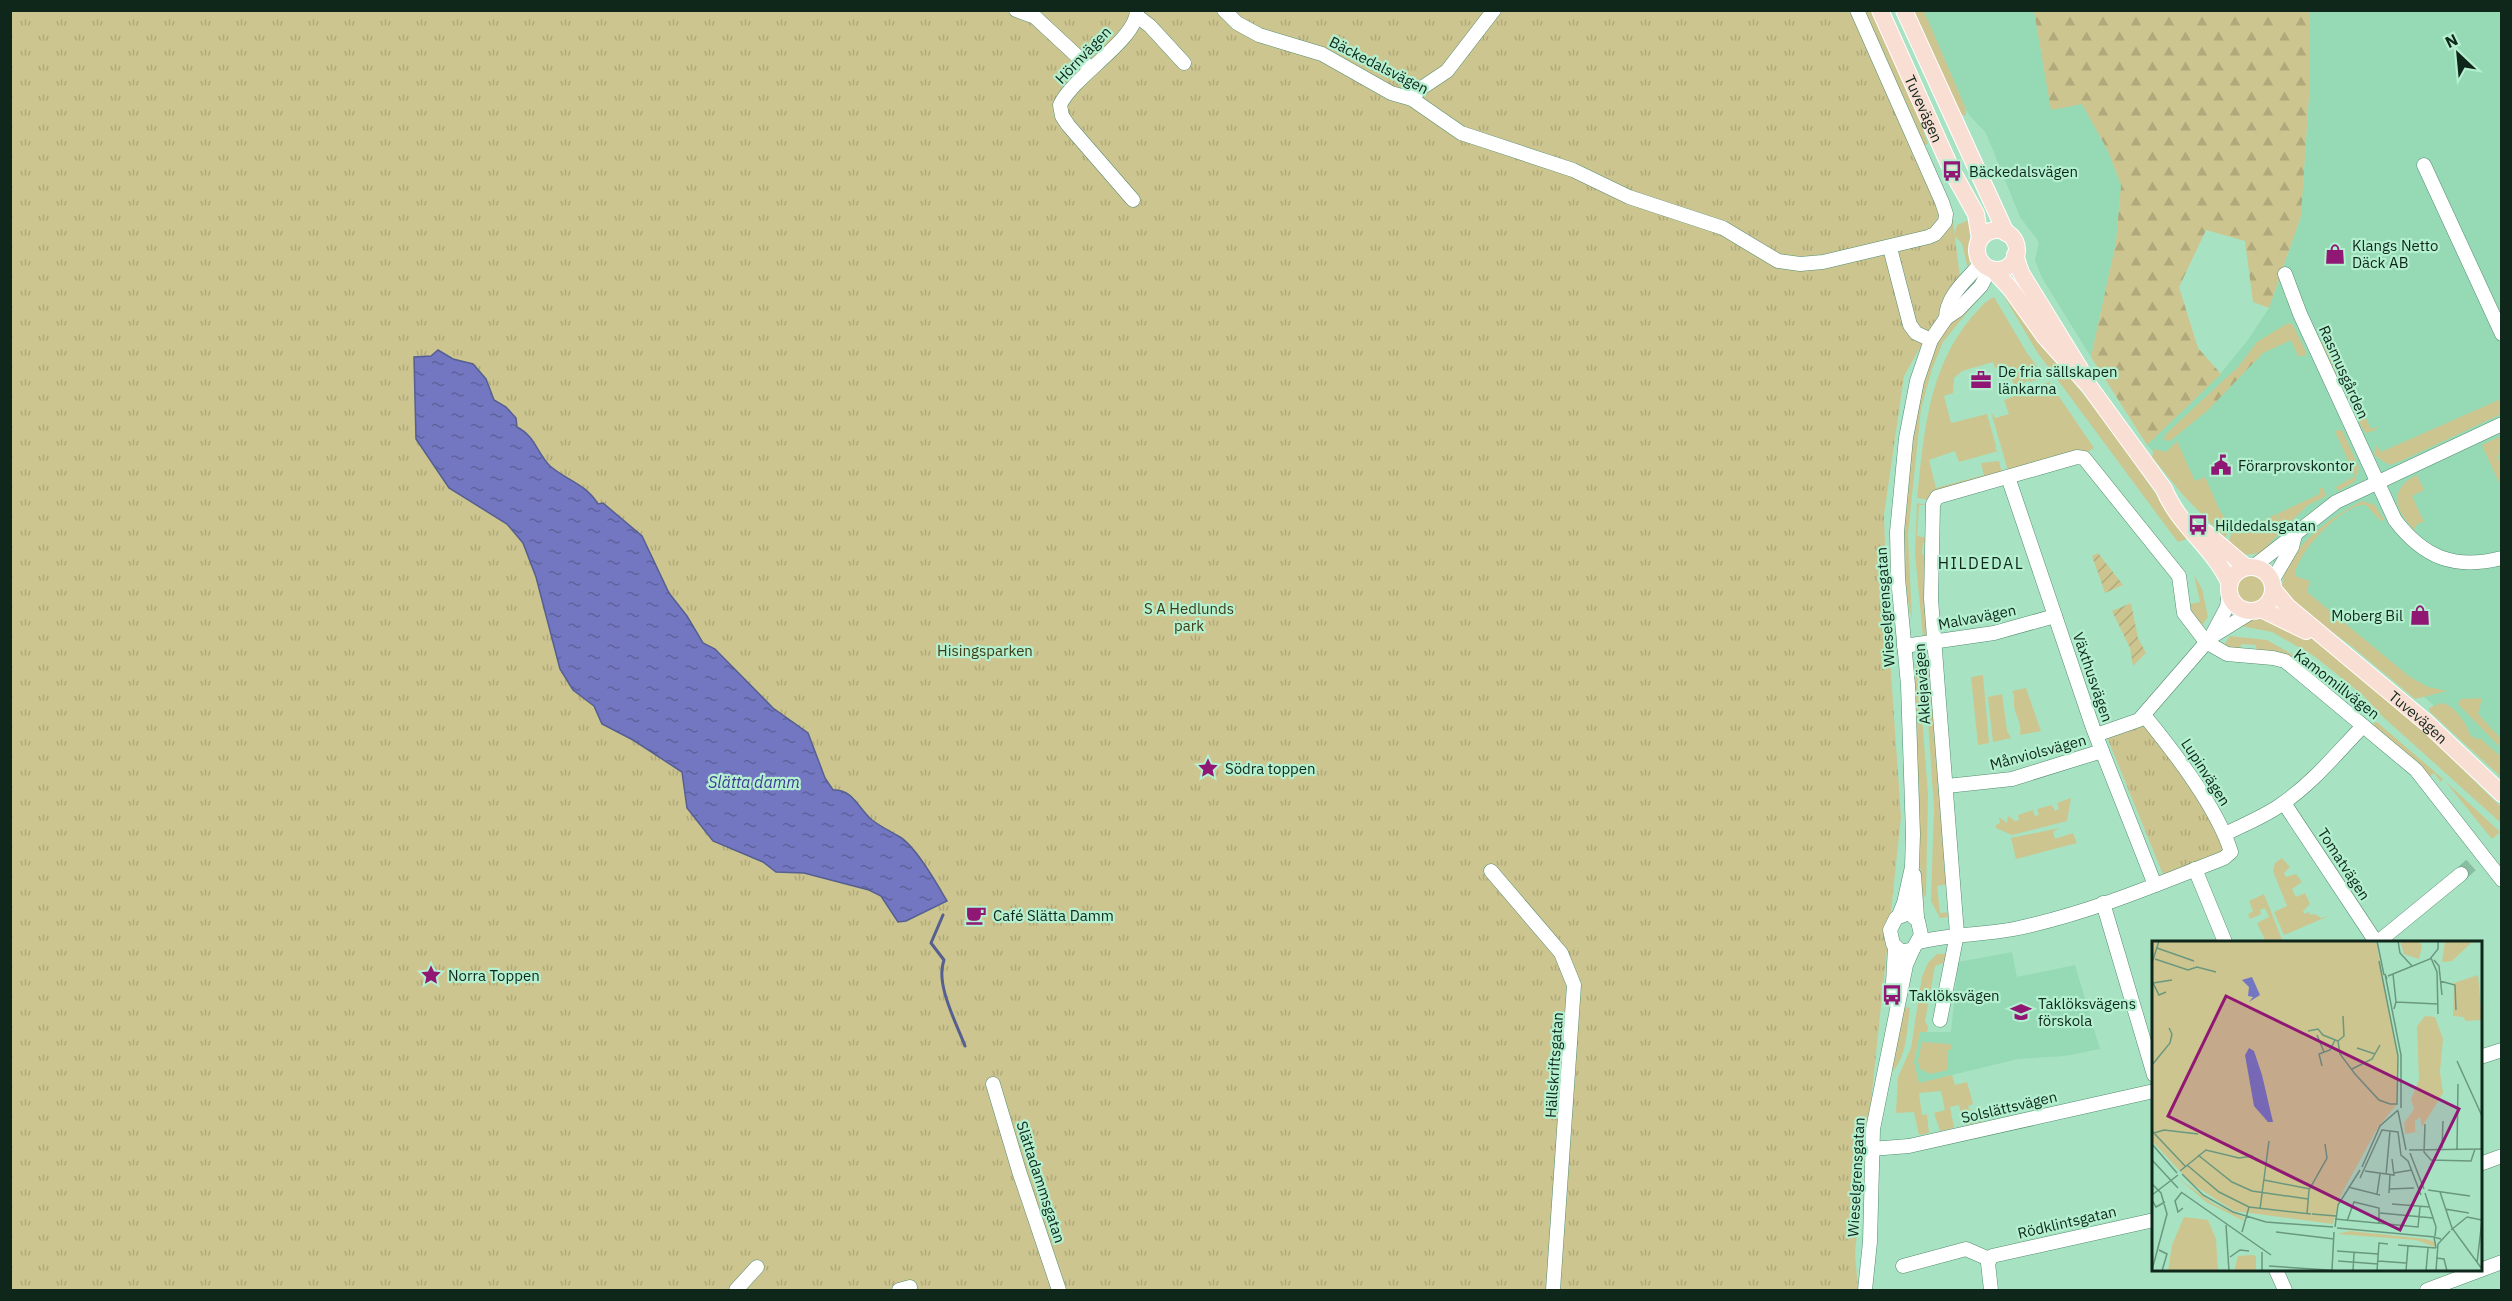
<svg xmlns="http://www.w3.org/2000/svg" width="2512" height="1301" font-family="'IBM Plex Sans',sans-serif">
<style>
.built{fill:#96d9b5}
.grass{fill:#cdc58f}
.forest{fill:url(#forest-firs)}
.park{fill:url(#park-tufts)}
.garden{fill:url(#garden-furrows)}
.water{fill:url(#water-ripples);stroke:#555f90;stroke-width:1.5}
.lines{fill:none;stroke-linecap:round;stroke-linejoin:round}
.stream{stroke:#555f90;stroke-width:3}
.minor-tunnel{stroke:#89bda1;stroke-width:14;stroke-dasharray:14 7;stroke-linecap:butt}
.minor-casing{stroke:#548d6f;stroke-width:15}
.major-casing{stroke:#fff;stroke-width:18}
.minor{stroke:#fff;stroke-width:14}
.major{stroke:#f9ded4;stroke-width:16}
.labels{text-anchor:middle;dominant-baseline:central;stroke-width:4.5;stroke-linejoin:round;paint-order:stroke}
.street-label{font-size:15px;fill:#0f271b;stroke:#b4f0cf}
.poi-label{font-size:15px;fill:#0f271b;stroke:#b4f0cf;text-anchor:start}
.park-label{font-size:15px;fill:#413a13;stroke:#b4f0cf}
.neighbourhood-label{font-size:16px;letter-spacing:1.5px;fill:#0f271b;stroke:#b4f0cf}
.water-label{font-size:16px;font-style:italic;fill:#3e3a94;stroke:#b4f0cf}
.inset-road{fill:none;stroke:#6a987f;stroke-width:1.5}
.view{fill:#911775;fill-opacity:0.15;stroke:#911775;stroke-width:3}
.inset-edge{fill:none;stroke:#0f271b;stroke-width:3}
</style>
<defs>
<pattern id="forest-firs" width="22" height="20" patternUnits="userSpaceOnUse" patternTransform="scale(1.5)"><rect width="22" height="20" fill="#cdc58f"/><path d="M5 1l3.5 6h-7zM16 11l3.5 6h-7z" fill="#afa97b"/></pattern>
<pattern id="park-tufts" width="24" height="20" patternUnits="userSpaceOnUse" patternTransform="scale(1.5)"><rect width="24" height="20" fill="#cdc58f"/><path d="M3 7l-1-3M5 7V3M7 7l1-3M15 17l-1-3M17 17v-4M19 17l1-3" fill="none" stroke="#afa97b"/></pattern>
<pattern id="garden-furrows" width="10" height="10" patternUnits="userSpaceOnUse" patternTransform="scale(1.5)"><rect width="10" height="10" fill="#cdc58f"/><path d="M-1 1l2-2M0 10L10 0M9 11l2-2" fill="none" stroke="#afa97b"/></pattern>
<pattern id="water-ripples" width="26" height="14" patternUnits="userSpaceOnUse" patternTransform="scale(1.5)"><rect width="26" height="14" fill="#7377c2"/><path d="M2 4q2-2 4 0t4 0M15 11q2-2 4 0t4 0" fill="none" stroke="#5d629d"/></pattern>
</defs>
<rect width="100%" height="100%" fill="#a7e3c2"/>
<g class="built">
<polygon points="1924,11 2034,11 2051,109 2082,104 2108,151 2121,185 2116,242 2091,357 2042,278 2035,260 2039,242 2020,217 1986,133 1968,114"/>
<polygon points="2309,11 2501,11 2501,769 2431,703 2296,587 2287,574 2260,550 2250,551 2221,526 2147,445 2221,373 2247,341 2269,308 2301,216 2309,96"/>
<polygon points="2012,952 2017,977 2075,965 2100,1049 2065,1056 2018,1059 1919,1083 1914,1062 1920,1032 1951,1032 1958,962"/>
</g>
<g class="grass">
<polygon points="1862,11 1872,11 1914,103 1928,144 1922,146"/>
<polygon points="1912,11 1924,11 1966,109 1966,116 1959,114"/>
<polygon points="1969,220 1971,254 1968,269 1962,244 1954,235 1957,225"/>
<path d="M1981,295l-38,47 -11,27 -11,40 -13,126 4,84c-18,-64 -3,-208 22,-270 9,-23 28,-39 47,-54z"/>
<polygon points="2007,295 2028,327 2107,423 2187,539 2178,542 2174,537 2037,352 2004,296"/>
<path d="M1994,297l33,56 18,24 -15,5 -2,-2 -6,5 -8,-1 -3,-6 -5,1 -4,-13 -7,2 -2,-6 -31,9 -8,7 -1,15 -9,3 7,27 36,-9 9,32 -1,3 3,2 -39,11 -4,-11 -26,9 7,28 48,-13 -3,-12 18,-2 3,12 -73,27 -12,-2c7,-64 11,-129 54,-180 7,-8 14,-17 23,-21z"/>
<polygon points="2288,323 2293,325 2306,352 2305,356 2298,356 2291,340 2263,353 2257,342"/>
<polygon points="2327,335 2371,429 2377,427 2376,430 2366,433 2362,428 2322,345 2322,339"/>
<polygon points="2049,382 2094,448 2085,454 2008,471 1991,412 1995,418 2009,414 2004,400"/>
<polygon points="2501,399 2501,414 2401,461 2389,465 2374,455 2376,445 2381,452"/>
<polygon points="2198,404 2208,410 2170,441 2164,440 2165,435"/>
<polygon points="2342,430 2359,468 2354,482 2338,491 2336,487 2355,476 2335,431"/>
<polygon points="2501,436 2501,454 2497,456 2501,465 2501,487 2482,445"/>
<polygon points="2177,441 2195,481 2205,477 2220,511 2231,526 2225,538 2183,495 2152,457 2154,449 2166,452"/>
<path d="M2417,475l7,15 -12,6 12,26 -7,2 -2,6c-21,-20 -27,-41 2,-55z"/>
<polygon points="2322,487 2326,496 2308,505 2284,528 2277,514 2320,494 2319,489"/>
<path d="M2362,501l13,4 9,15 -3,1 -15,-16c-21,-3 -71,48 -71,71l15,5 -3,11 103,85 18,10 19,4 -32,8 -65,-54 -54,-39 -14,-19c1,-37 51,-71 80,-86z"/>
<polygon points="1917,503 1928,505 1919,505 1917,536 1927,538 1923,543 1922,553 1926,559 1924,589 1929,634 1923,637 1915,553"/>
<polygon points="2276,514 2283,529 2261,553 2244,555 2229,543 2232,528 2237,533"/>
<circle cx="2251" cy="589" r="14"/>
<polygon points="2194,575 2202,589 2208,617 2200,628 2186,605 2200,602"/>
<polygon points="2262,616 2300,631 2316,641 2424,731 2501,807 2501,823 2382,716 2363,695 2314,656 2272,632 2241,626 2247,617"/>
<polygon points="2230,636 2267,640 2318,669 2310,678 2256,653 2256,645 2241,644 2239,654 2222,648"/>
<polygon points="1923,648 1928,649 1943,839 1946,843 1944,870 1948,875 1947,884 1937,886 1940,913 1951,912 1951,917 1940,918 1931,901 1934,808"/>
<polygon points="1917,652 1928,794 1926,895 1921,900 1915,657"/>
<polygon points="1983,675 1989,743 1978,745 1971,677"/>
<path d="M2026,688l15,43 -21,4c2,-13 -4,-17 -6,-29 -1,-7 2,-8 -2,-15z"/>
<polygon points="2002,694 2007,731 2011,738 1993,742 1988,697"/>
<polygon points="2482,698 2478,714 2501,739 2501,748 2458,704 2461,699"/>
<path d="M2441,703c13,1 27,22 29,32l6,4 4,-1 21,19v20l-71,-65 -1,-4z"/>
<polygon points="2375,722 2378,723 2443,779 2441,782 2434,773 2430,776 2373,725"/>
<polygon points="2445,781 2500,832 2492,839"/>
<polygon points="2071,798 2067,821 2012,835 1996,828 1996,825 2000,823 1999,817 2007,823 2008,816 2015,821 2019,820 2018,815 2033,810 2035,816 2039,815 2037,809 2052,805 2055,811 2059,809 2057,803"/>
<polygon points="2059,828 2053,832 2055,839 2073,833 2077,843 2016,859 2011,838"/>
<polygon points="2282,858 2290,867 2284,873 2286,877 2296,874 2302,882 2292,889 2296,897 2305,893 2310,904 2303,911 2304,914 2309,912 2311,915 2315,914 2321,918 2331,915 2284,935 2274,912 2287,906 2273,871 2275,863"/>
<polygon points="2264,894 2283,942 2266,942 2257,923 2269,917 2265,908 2260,910 2261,914 2250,919 2248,915 2253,911 2249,901"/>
<polygon points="1937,954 1947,954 1946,962 1935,966 1925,1021 1928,1026 1927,1032 1920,1032 1914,1062 1919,1083 1952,1075 1955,1085 1967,1082 1973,1104 1968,1106 1971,1116 1979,1115 1981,1122 1964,1125 1959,1105 1950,1107 1954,1128 1940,1131 1934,1113 1945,1110 1941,1091 1919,1093 1922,1115 1927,1114 1929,1133 1919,1135 1914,1112 1896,1113 1898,1077 1911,1048 1922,977 1928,963"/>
<path d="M1903,1006l7,2c-3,21 -3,49 -18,64z"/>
<polygon points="1922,1042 1950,1044 1952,1049 1948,1050 1948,1070 1930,1074 1920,1069 1918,1061"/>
</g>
<g class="forest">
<polygon points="2034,11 2309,11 2309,96 2301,216 2269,308 2253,302 2245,241 2206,230 2179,287 2198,348 2221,374 2147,445 2091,357 2116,242 2121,185 2108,151 2082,104 2051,110"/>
<polygon points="2257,342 2263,353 2208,410 2198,404 2238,367"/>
</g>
<g class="park">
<polygon points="10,11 1867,11 1952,213 1960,277 1904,376 1884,515 1888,630 1901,817 1855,1253 1858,1290 11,1290"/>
<polygon points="2142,723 2180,768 2226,846 2223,852 2164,877 2107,737"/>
</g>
<g class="garden">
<polygon points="2098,553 2123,585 2105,593 2092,556"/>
<polygon points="2131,603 2138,638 2146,653 2133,666 2130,648 2112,611"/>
</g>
<path class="water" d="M438,350l15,9 20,5 13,15 8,21 12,7 10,11 1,9c18,9 20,26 33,39 16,14 36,18 48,38l5,-1 39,33 27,57 18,23 16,27 12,6 58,59 35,25 17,45 8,12c20,-1 25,18 39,30 9,7 18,11 28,17 16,10 37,47 47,64l-41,20 -8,1 -17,-26 -12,-6 -65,-17 -28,-1 -13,-10 -50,-21 -26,-33 -5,-36 -49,-32 -31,-16 -8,-18 -21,-16 -13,-21 -24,-92 -13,-34 -16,-19 -58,-36 -33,-49 -2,-82 17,-1z"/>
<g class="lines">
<path class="stream" d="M943,915l-12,28 13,17c-9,24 12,62 21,86"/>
<polyline class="minor-tunnel" points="2461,874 2471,865"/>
<g class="minor-casing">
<g id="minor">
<polyline points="1016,10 1035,17 1091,69"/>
<polyline points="1224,10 1237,23 1259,35 1322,54 1391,93 1412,99 1461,133 1573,170 1629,197 1723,228 1778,261 1800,264 1823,262 1928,237 1935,234 1945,222 1946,214 1942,202 1857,10"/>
<polyline points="1137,16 1150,26 1184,63"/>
<polyline points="1412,99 1420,89 1447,71 1494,10"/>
<polyline points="2424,165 2502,334"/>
<path d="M1133,200l-65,-75 -6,-9 -2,-11c14,-30 77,-65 77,-95"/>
<polyline points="1890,248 1910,325 1916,333 1931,340"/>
<path d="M2285,274l15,40 95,206c29,38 60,50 107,38"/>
<path d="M1946,318c0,-23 23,-40 36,-56"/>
<polyline points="2008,477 2093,728 2155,885"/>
<polyline points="2253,567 2336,502 2502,424"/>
<polyline points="2272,581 2292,547 2295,535"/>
<polyline points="2211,637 2227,607 2229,592"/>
<polyline points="1904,646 1994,633 2055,616"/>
<polyline points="2096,735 2139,720 2211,637 2253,611"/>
<polyline points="1947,786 2012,779 2102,751"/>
<polyline points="2284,803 2376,942"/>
<path d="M2225,834c18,-9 38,-17 54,-28 33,-22 57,-52 84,-80"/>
<polyline points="2195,869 2225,942"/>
<polyline points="1491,871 1561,953 1574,985 1553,1290"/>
<polyline points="1914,875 1917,917"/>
<polyline points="2103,903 2154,1075"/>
<polygon points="1909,913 1918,921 1921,935 1913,949 1902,952 1893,944 1890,930 1896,918"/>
<polyline points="1899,915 1904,903 1912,867 1913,834 1908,685 1898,578 1897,532 1906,438 1917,381 1931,340 1946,318 1958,310 1981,286 1990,269"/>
<path d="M1919,942c31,-8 64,-7 95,-13 73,-15 142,-44 210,-71l7,-6c-14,-45 -57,-100 -87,-137"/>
<polyline points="2378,942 2461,874"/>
<polyline points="1892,1000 1895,948"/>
<polyline points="1940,1020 1957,934 1931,599 1933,504 1937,497 2077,457 2084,458 2179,576 2184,613 2206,642 2227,654 2273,658 2285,661 2295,669 2416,770 2502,880"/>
<polyline points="2480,1057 2502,1050"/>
<polyline points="993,1084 1019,1171 1059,1290"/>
<polyline points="1871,1149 1909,1146 2154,1091"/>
<polyline points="2480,1164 2502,1156"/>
<polyline points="1903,1266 1966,1249 1989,1259"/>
<polyline points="2276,1270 2285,1290"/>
<polyline points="736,1290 757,1267"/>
<polyline points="899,1290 910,1287"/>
<polyline points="1865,1290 1870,1242 1873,1129 1906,965 1913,949"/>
<polyline points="1991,1290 1988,1263 1992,1256 2154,1220"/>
<polyline points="2427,1290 2502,1262"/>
</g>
</g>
<g class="major-casing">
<g id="major">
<path id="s1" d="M1880,10l72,161 24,43 4,25"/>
<polyline points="1904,10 2006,233"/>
<circle cx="1997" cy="250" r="20"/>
<polyline points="2015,255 2021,273 2080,369"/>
<path d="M1994,271l16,17 35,49 44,49 75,103c15,37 49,58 65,93"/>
<polyline points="2206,533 2246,567"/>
<circle cx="2251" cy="589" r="22"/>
<path id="s2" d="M2273,589l15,18 139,116 75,71"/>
<polyline points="2261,609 2306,631"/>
</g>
</g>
<use href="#minor" class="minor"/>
<use href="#major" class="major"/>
</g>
<defs>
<g id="bus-bare" transform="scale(1.62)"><path d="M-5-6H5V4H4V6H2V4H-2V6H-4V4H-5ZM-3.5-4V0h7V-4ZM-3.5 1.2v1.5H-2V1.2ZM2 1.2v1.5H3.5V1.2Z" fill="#911775" stroke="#b4f0cf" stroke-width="2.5" paint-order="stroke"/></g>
<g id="shop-bare" transform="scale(1.62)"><path d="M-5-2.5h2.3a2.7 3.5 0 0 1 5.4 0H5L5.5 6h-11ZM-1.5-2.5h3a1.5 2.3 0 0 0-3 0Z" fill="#911775" stroke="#b4f0cf" stroke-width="2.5" paint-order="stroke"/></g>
<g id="office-bare" transform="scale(1.62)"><path d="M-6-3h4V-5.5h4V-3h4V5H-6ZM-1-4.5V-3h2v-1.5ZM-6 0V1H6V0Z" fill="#911775" stroke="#b4f0cf" stroke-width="2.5" paint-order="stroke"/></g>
<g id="civic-bare" transform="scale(1.62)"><path d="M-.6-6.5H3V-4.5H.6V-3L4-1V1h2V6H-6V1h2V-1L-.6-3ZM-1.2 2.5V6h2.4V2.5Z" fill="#911775" stroke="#b4f0cf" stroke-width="2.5" paint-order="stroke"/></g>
<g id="sight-bare" transform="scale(1.62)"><path d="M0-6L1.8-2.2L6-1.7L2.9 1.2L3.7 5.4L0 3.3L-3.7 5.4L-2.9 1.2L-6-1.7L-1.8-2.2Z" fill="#911775" stroke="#b4f0cf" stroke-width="2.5" paint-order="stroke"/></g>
<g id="cafe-bare" transform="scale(1.62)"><path d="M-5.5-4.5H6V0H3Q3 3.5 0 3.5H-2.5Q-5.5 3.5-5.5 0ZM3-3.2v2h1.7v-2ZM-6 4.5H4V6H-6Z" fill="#911775" stroke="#b4f0cf" stroke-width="2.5" paint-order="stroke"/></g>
<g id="school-bare" transform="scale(1.62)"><path d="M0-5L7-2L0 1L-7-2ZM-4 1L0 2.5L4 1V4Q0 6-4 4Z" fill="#911775" stroke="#b4f0cf" stroke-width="2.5" paint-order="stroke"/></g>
</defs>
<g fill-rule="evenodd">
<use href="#bus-bare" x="1952" y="171"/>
<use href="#shop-bare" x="2335" y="254"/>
<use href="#office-bare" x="1981" y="380"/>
<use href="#civic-bare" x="2221" y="465"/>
<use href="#bus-bare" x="2198" y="525"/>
<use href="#shop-bare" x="2420" y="615"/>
<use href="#sight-bare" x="1208" y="768"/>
<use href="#cafe-bare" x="976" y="915"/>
<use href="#sight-bare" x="431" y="975"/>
<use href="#bus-bare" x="1892" y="995"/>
<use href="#school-bare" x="2021" y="1012"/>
</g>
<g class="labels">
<g class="street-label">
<text transform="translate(1083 55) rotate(-46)">Hörnvägen</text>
<text transform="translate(1379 65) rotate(27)">Bäckedalsvägen</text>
<text stroke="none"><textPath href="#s1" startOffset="108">Tuvevägen</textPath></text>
<text transform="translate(2344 372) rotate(66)">Rasmusgården</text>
<text transform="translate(1885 607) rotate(-94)">Wieselgrensgatan</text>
<text transform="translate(1977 617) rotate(-11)">Malvavägen</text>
<text transform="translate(2093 677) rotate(71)">Växthusvägen</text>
<text transform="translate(1922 684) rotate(-94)">Aklejavägen</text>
<text transform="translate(2337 684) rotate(38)">Kamomillvägen</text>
<text stroke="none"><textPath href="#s2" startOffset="194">Tuvevägen</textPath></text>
<text transform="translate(2038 752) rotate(-15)">Månviolsvägen</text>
<text transform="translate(2206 772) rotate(57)">Lupinvägen</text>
<text transform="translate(2344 864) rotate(57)">Tomatvägen</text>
<text transform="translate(1554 1065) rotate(-86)">Hällskriftsgatan</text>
<text transform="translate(2009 1107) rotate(-13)">Solslättsvägen</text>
<text transform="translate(1856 1177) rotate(-87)">Wieselgrensgatan</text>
<text transform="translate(1041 1182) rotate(72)">Slättadammsgatan</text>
<text transform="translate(2067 1222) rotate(-13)">Rödklintsgatan</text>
</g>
<g class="poi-label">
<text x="1969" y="171">Bäckedalsvägen</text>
<text x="2352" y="245">Klangs Netto<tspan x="2352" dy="17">Däck AB</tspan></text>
<text x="1998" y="371">De fria sällskapen<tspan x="1998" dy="17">länkarna</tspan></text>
<text x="2238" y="465">Förarprovskontor</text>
<text x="2215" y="525">Hildedalsgatan</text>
<text x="2403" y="615" text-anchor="end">Moberg Bil</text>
<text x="1225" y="768">Södra toppen</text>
<text x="993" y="915">Café Slätta Damm</text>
<text x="448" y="975">Norra Toppen</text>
<text x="1909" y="995">Taklöksvägen</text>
<text x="2038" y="1003">Taklöksvägens<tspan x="2038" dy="17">förskola</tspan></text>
</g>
<g class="park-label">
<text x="1189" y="608">S A Hedlunds<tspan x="1189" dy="17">park</tspan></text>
<text x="985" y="650">Hisingsparken</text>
</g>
<g class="neighbourhood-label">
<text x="1981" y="563">HILDEDAL</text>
</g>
<g class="water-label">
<text x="754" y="782">Slätta damm</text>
</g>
</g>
<g transform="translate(2152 941)">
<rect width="330" height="330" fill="#a7e3c2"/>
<path d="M326,34l4,45 -17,1 -1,-4 -11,-1 1,-33zM25,236l37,27 29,13 1,4 -38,-19zM198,290l76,8 9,3v5l-19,-7 -79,-6z" fill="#cdc58f"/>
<path d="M248,0h19l3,5 -3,13 -15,-5zM293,0h26v2l-19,18 -10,1zM273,75l10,1 8,22 -3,33 3,21 -21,34 -2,-10 -5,4v10h5l-15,3 -1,-11 10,-14 -3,-10 8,-19 -2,-54zM32,276l24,3 8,19 2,32h-50l4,-26zM100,314l4,1v15h-22l4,-15z" fill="#cdc58f"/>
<path d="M0,0h224l22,115 -1,48 -20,25 -36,66 -8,29 -99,-13 -42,-27 -40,-43z" fill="#cdc58f"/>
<path d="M100,36l8,18 -11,7 4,-5 -5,-1 1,-9 -7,-7 -7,2zM97,107l5,3 8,24 11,47h-5l-14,-16 -9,-51z" fill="#7377c2"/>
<path class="inset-road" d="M225,0l7,34M246,0l2,12 12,13M5,7l37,13M279,17l6,14 1,42M3,18l33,11 9,-3 19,5M282,19l5,6 3,29M227,20l19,95 -1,48h-7M0,22l7,-22M241,33l3,28M236,35l42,-17 8,-10v-8M235,38l-2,-5 16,81v53M288,40l15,4 1,25M1,42l6,12 7,-3M1,42l19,-3M242,68l2,-7 42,2M156,90l10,-2 5,6 15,6 2,13 15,20 24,26 11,4M165,94l7,17M186,100l6,-5 -1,-20M205,107l18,6M305,120l25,55M0,124l18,-22 2,-9 -3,-6M170,125l-3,-12 11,-4 5,-10M200,128l20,-10 8,-14M246,170l8,39M273,183l-1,28 7,8 40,1 4,-12M0,190l34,36M2,192l10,-3 34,4M0,203l25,29M290,207l1,-27M305,208l1,-65M257,209l73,-1M258,212l14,36M46,214l34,27 20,9 56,8M0,219l26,28M35,224l32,27 30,15 62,7M210,226l18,-41 18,-16M28,230l26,-21 33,8 14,-2M213,230l29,4 -2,-16M242,232l18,-3M30,233l21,21 30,17 33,10 67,5M234,234l4,-44M208,237l22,-48 16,2 3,23 7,6 13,34M112,239l46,9M0,243l9,9 6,21 -15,56M196,246l32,8M237,248l25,-1M276,249l42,6M29,251l90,63M30,251l-7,9 3,11 5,-4M288,251l12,36 30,41M237,252l1,-18M273,252l11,34 -1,9M225,253l3,-20M0,254l26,-20M0,259l4,7 9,-5M240,263l38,3M108,268l9,-68M293,268l24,4M228,272l53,5M155,273l2,-24 18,-32 -2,-14M160,273l24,2M315,276l15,3 -5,43M183,278l83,8 2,-20M195,280l7,-19 25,6v16M74,284l3,46M183,286l3,-22 22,-35M185,287l98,9M299,289l16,-13M90,291l7,-25M124,291l58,7M246,304l38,3M284,307l-2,-11 7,2M7,309l8,4 -5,17M185,310l41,3M110,311v19M78,316l10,-7 9,1M284,317l8,1 3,12M186,320l40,3M226,320l28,2M117,325l74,5M180,329l2,-38M201,330l1,-18M225,330l2,-28 9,1M254,330l2,-25M274,330l2,-23M284,330l2,-27 12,-13"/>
<path class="view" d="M74,55l233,113 -59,121 -232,-114z"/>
<rect width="330" height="330" class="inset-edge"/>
</g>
<rect width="2512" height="1301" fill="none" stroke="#0f271b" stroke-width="24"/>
<g transform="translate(2458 54) rotate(334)" stroke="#b4f0cf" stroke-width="4.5" paint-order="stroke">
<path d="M0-4.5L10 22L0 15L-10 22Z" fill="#0f271b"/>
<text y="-9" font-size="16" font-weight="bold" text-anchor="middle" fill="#0f271b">N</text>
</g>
</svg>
